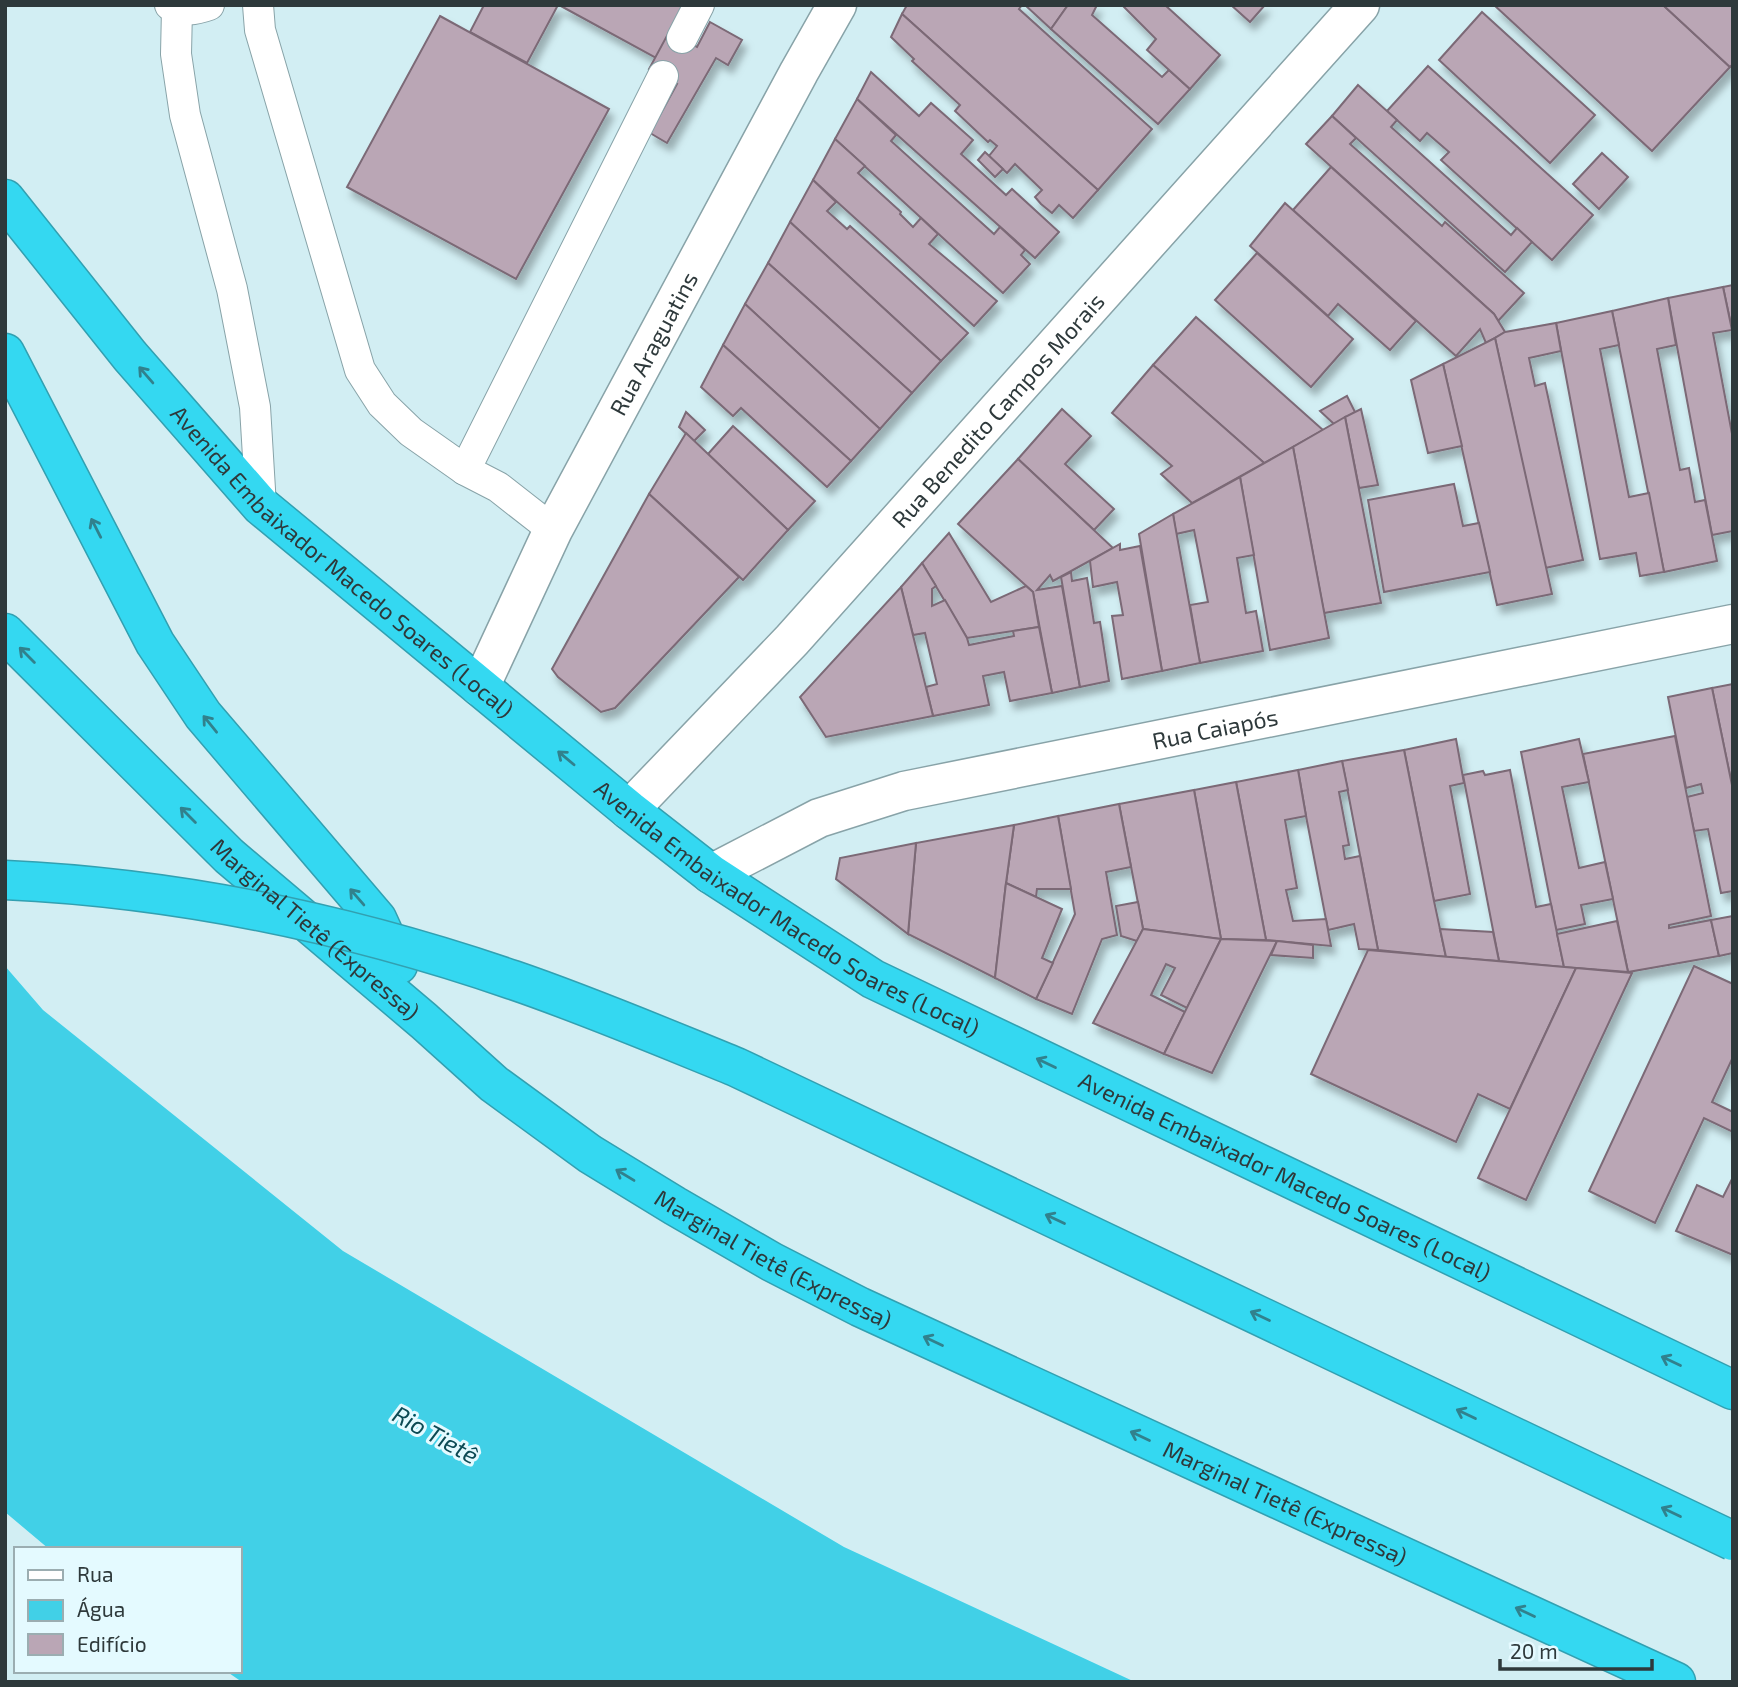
<svg xmlns="http://www.w3.org/2000/svg" width="1738" height="1687" font-family="'Exo 2',sans-serif">
<style>
.water{fill:#41d0e7}
.building{fill:#baa6b5;stroke:#7b6976;stroke-width:2;filter:url(#shadow)}
.lines{fill:none;stroke-linecap:round;stroke-linejoin:round}
.lane-casing{stroke:#88a3a8;stroke-width:32}
.street-casing{stroke:#88a3a8;stroke-width:41}
.highway-casing{stroke:#32a0b1;stroke-width:41}
.lane{stroke:#fff;stroke-width:30}
.street{stroke:#fff;stroke-width:38}
.highway{stroke:#34d8f1;stroke-width:38}
.highway-bridge-casing{stroke:#32a0b1;stroke-width:41;stroke-linecap:butt}
.highway-bridge{stroke:#34d8f1;stroke-width:38}
.oneway{stroke:#31818d}
.labels{text-anchor:middle;dominant-baseline:central;stroke-width:6;stroke-linejoin:round;paint-order:stroke}
.street-label{font-size:23px;fill:#2e393b;stroke:#e4faff}
.water-label{font-size:24px;font-style:italic;fill:#0c4a54;stroke:#e4faff}
</style>
<defs>
<filter id="shadow"><feDropShadow dx="4.5" dy="8" stdDeviation="3.5" flood-color="#0004"/></filter>
</defs>
<rect width="100%" height="100%" fill="#d2eef3"/>
<polygon class="water" points="5,966 43,1010 343,1251 844,1547 1135,1682 242,1682 226,1671 240,1671 240,1549 49,1549 5,1512"/>
<g class="building">
<polygon points="484,5 558,5 527,63 470,32"/>
<polygon points="559,5 684,5 656,58"/>
<polygon points="907,5 1022,5 1019,9 1152,129 1098,190 902,14"/>
<polygon points="1025,5 1068,5 1051,29"/>
<polygon points="1068,5 1097,5 1092,15 1162,77 1169,70 1190,89 1158,124 1051,29"/>
<polygon points="1122,5 1165,5 1220,55 1190,89 1147,50 1156,39"/>
<polygon points="1231,5 1265,5 1250,22"/>
<polygon points="1494,5 1663,5 1730,67 1652,151"/>
<polygon points="1663,5 1733,5 1733,64 1730,67"/>
<polygon points="1482,12 1595,115 1550,163 1439,60"/>
<polygon points="902,14 1098,190 1073,218 1059,205 1052,213 1041,204 1035,197 1042,190 1015,164 1007,173 989,156 997,146 990,140 988,142 955,111 960,105 912,61 914,59 891,37"/>
<polygon points="440,16 609,109 516,279 347,187"/>
<polygon points="710,22 742,40 728,65 716,58 667,143 650,133 677,84 649,69 669,32 697,47"/>
<polygon points="1428,66 1593,215 1552,260 1441,160 1449,152 1427,133 1420,141 1387,111"/>
<polygon points="871,72 919,116 931,103 973,140 961,154 1006,195 1012,189 1059,232 1035,258 857,99"/>
<polygon points="1358,85 1397,120 1391,127 1511,235 1517,228 1532,242 1505,272 1332,116"/>
<polygon points="857,99 896,135 891,141 994,234 1000,227 1025,250 1021,255 1030,264 1003,293 835,139"/>
<polygon points="1332,116 1356,138 1350,144 1442,226 1445,222 1524,293 1498,321 1494,314 1306,144"/>
<polygon points="835,139 865,166 858,173 901,212 900,214 913,227 921,218 938,234 929,244 997,301 974,326 813,180"/>
<polygon points="985,152 1003,169 995,177 978,160"/>
<polygon points="1602,153 1628,177 1599,209 1573,184"/>
<polygon points="1331,167 1494,314 1505,332 1486,343 1480,329 1456,356 1293,210"/>
<polygon points="813,180 836,202 827,211 847,229 850,226 968,333 941,361 790,222"/>
<polygon points="1285,203 1416,321 1390,350 1338,304 1328,316 1250,246"/>
<polygon points="790,222 941,361 912,393 768,263"/>
<polygon points="1257,253 1353,339 1311,387 1215,300"/>
<polygon points="768,263 912,393 880,429 745,304"/>
<polygon points="1733,285 1733,334 1723,287"/>
<polygon points="1723,287 1732,330 1713,333 1733,439 1733,531 1712,535 1668,298"/>
<polygon points="1668,298 1676,345 1657,349 1680,470 1689,468 1695,502 1705,500 1717,561 1664,572 1612,311"/>
<polygon points="745,304 880,429 851,461 723,345"/>
<polygon points="1612,311 1619,345 1600,349 1629,497 1649,493 1664,572 1640,576 1636,553 1600,559 1556,323"/>
<polygon points="1196,317 1250,365 1323,430 1264,463 1153,365"/>
<polygon points="1556,323 1561,351 1529,358 1535,386 1545,383 1583,560 1545,568 1495,338 1505,332"/>
<polygon points="1495,338 1552,594 1497,605 1443,364"/>
<polygon points="723,345 851,461 827,487 741,408 733,416 701,387"/>
<polygon points="1443,364 1462,446 1428,453 1411,380"/>
<polygon points="1153,365 1262,461 1264,463 1192,503 1161,474 1172,466 1112,413"/>
<polygon points="1347,396 1355,412 1334,424 1320,411"/>
<polygon points="1062,409 1091,436 1065,464 1114,509 1094,530 1018,459"/>
<polygon points="1361,409 1378,485 1359,488 1345,417"/>
<polygon points="686,412 705,430 694,441 679,427"/>
<polygon points="1345,417 1381,603 1324,613 1293,447"/>
<polygon points="733,426 815,501 788,530 708,454"/>
<polygon points="686,433 788,530 743,580 649,494"/>
<polygon points="1293,447 1329,638 1270,650 1240,477"/>
<polygon points="1018,459 1113,548 1053,581 1050,575 1037,590 1062,586 1080,687 1052,693 1033,592 958,524"/>
<polygon points="1240,477 1254,555 1237,558 1246,613 1256,611 1263,651 1200,663 1190,605 1208,602 1194,530 1176,534 1173,514"/>
<polygon points="1454,484 1463,526 1479,523 1490,572 1384,592 1368,500"/>
<polygon points="649,494 739,577 615,708 601,712 558,677 552,669"/>
<polygon points="1173,514 1200,663 1162,671 1139,534"/>
<polygon points="949,533 991,602 1026,586 1033,592 1039,627 967,638 922,563"/>
<polygon points="1120,544 1120,550 1140,546 1162,671 1122,679 1112,616 1123,615 1117,582 1093,587 1090,561"/>
<polygon points="922,563 936,586 932,589 932,606 945,600 967,638 969,645 1014,636 1013,631 1039,627 1052,693 1010,701 1004,672 983,676 989,705 933,716 926,687 937,684 925,633 913,635 901,587"/>
<polygon points="1071,572 1072,581 1087,578 1094,623 1100,622 1109,681 1080,687 1061,577"/>
<polygon points="901,587 933,716 826,737 800,697"/>
<polygon points="1733,684 1733,790 1712,688"/>
<polygon points="1712,688 1733,790 1733,891 1721,893 1708,829 1694,831 1687,797 1703,793 1701,784 1686,788 1668,697"/>
<polygon points="1675,736 1711,916 1669,925 1669,928 1711,920 1719,956 1628,972 1583,754"/>
<polygon points="1456,739 1464,783 1450,786 1470,894 1434,901 1404,750"/>
<polygon points="1579,739 1589,782 1562,787 1579,868 1605,862 1613,899 1581,905 1585,924 1556,930 1521,752"/>
<polygon points="1404,750 1434,901 1446,957 1378,950 1342,761"/>
<polygon points="1342,761 1348,790 1339,792 1349,845 1343,846 1345,859 1360,856 1378,950 1359,949 1354,924 1328,930 1306,816 1298,770"/>
<polygon points="1298,770 1306,816 1285,820 1297,888 1286,890 1293,921 1326,919 1331,946 1266,940 1236,782"/>
<polygon points="1510,770 1536,907 1551,904 1564,967 1499,961 1463,775 1483,771 1485,775"/>
<polygon points="1236,782 1266,940 1221,939 1194,790"/>
<polygon points="1194,790 1221,939 1143,929 1119,804"/>
<polygon points="1119,804 1131,867 1106,872 1117,935 1102,939 1072,1014 1036,999 1075,914 1058,816"/>
<polygon points="1058,816 1071,889 1037,889 1036,897 1006,883 1014,825"/>
<polygon points="1014,825 1006,883 995,978 908,934 916,843"/>
<polygon points="916,843 908,934 836,879 840,858"/>
<polygon points="1006,883 1062,909 1042,958 1053,963 1036,999 995,978"/>
<polygon points="1138,902 1143,929 1137,941 1121,936 1116,906"/>
<polygon points="1733,916 1733,953 1719,956 1711,920"/>
<polygon points="1617,921 1628,972 1564,967 1557,934"/>
<polygon points="1143,929 1221,939 1187,1008 1161,995 1175,968 1166,964 1151,995 1185,1012 1164,1054 1093,1023"/>
<polygon points="1440,929 1493,932 1499,961 1446,957"/>
<polygon points="1221,939 1277,941 1212,1073 1164,1054"/>
<polygon points="1277,941 1313,945 1313,958 1271,955"/>
<polygon points="1368,950 1576,968 1510,1109 1478,1094 1456,1142 1311,1074"/>
<polygon points="1694,966 1733,984 1733,1057 1712,1102 1733,1112 1733,1132 1704,1118 1655,1223 1589,1191"/>
<polygon points="1576,968 1632,973 1526,1200 1478,1178"/>
<polygon points="1733,1177 1733,1255 1676,1231 1697,1185 1723,1197"/>
</g>
<g class="lines">
<g class="lane-casing">
<g id="lane">
<path d="M170,5c14,7 25,5 39,0"/>
<polyline points="258,5 260,30 360,370 382,404 411,432 465,470"/>
<polyline points="177,9 176,54 185,115 232,289 255,407 261,506"/>
<polyline points="682,38 699,5"/>
<polyline points="553,530 498,487 465,470 663,76"/>
</g>
</g>
<g class="street-casing">
<g id="street">
<path id="s1" d="M480,687l73,-157 246,-458 38,-67"/>
<path id="s2" d="M629,810l163,-170 568,-635"/>
<path id="s3" d="M711,874l108,-56 85,-27 829,-167"/>
</g>
</g>
<g class="highway-casing">
<g id="highway">
<path id="s4" d="M5,199l125,157 131,150 368,304 82,64 162,105 860,411"/>
<polyline points="5,353 155,643 203,715 377,919 398,965"/>
<path id="s5" d="M5,633l224,223 195,165 70,63 96,70 85,52 97,56 88,45 816,375"/>
</g>
</g>
<use href="#lane" class="lane"/>
<use href="#street" class="street"/>
<use href="#highway" class="highway"/>
<g class="highway-bridge-casing">
<path id="highway-bridge" d="M5,880c173,8 345,44 508,100 76,26 149,57 223,87l997,474"/>
</g>
<use href="#highway-bridge" class="highway-bridge"/>
</g>
<defs><path id="oneway-shaft" d="M-6 0H5M1.5-3L5.5 0L1.5 3" fill="none" stroke-width="1.6" stroke-linecap="round" stroke-linejoin="round" transform="scale(1.75)"/></defs>
<g class="oneway">
<use href="#oneway-shaft" transform="translate(146 375) rotate(-131)"/>
<use href="#oneway-shaft" transform="translate(96 528) rotate(-117)"/>
<use href="#oneway-shaft" transform="translate(27 655) rotate(-135)"/>
<use href="#oneway-shaft" transform="translate(210 724) rotate(-129)"/>
<use href="#oneway-shaft" transform="translate(566 758) rotate(-140)"/>
<use href="#oneway-shaft" transform="translate(188 815) rotate(-135)"/>
<use href="#oneway-shaft" transform="translate(357 897) rotate(-131)"/>
<use href="#oneway-shaft" transform="translate(1046 1063) rotate(-154)"/>
<use href="#oneway-shaft" transform="translate(625 1175) rotate(-149)"/>
<use href="#oneway-shaft" transform="translate(1055 1219) rotate(-155)"/>
<use href="#oneway-shaft" transform="translate(1260 1316) rotate(-155)"/>
<use href="#oneway-shaft" transform="translate(933 1341) rotate(-155)"/>
<use href="#oneway-shaft" transform="translate(1671 1361) rotate(-155)"/>
<use href="#oneway-shaft" transform="translate(1466 1414) rotate(-154)"/>
<use href="#oneway-shaft" transform="translate(1140 1436) rotate(-155)"/>
<use href="#oneway-shaft" transform="translate(1671 1512) rotate(-154)"/>
<use href="#oneway-shaft" transform="translate(1525 1612) rotate(-155)"/>
</g>
<g class="labels">
<g class="street-label">
<text stroke="none"><textPath href="#s1" startOffset="385">Rua Araguatins</textPath></text>
<text stroke="none"><textPath href="#s2" startOffset="544">Rua Benedito Campos Morais</textPath></text>
<text stroke="none"><textPath href="#s4" startOffset="497">Avenida Embaixador Macedo Soares (Local)</textPath></text>
<text stroke="none"><textPath href="#s3" startOffset="528">Rua Caiapós</textPath></text>
<text stroke="none"><textPath href="#s4" startOffset="1064">Avenida Embaixador Macedo Soares (Local)</textPath></text>
<text stroke="none"><textPath href="#s5" startOffset="429">Marginal Tietê (Expressa)</textPath></text>
<text stroke="none"><textPath href="#s4" startOffset="1631">Avenida Embaixador Macedo Soares (Local)</textPath></text>
<text stroke="none"><textPath href="#s5" startOffset="996">Marginal Tietê (Expressa)</textPath></text>
<text stroke="none"><textPath href="#s5" startOffset="1563">Marginal Tietê (Expressa)</textPath></text>
</g>
<g class="water-label">
<text transform="translate(436 1434) rotate(29)">Rio Tietê</text>
</g>
</g>
<rect width="1738" height="1687" fill="none" stroke="#2e393b" stroke-width="14"/>
<rect x="14" y="1547" width="228" height="126" fill="#e4faff" stroke="#9badb1" stroke-width="2"/>
<rect x="28" y="1570" width="35" height="10" fill="#ffffff" stroke="#9badb1" stroke-width="2"/>
<text x="77" y="1582" font-size="21" fill="#2e393b">Rua</text>
<rect x="28" y="1600" width="35" height="21" fill="#41d0e7" stroke="#9badb1" stroke-width="2"/>
<text x="77" y="1617" font-size="21" fill="#2e393b">Água</text>
<rect x="28" y="1634" width="35" height="21" fill="#baa6b5" stroke="#9badb1" stroke-width="2"/>
<text x="77" y="1652" font-size="21" fill="#2e393b">Edifício</text>
<path d="M1500 1659v10h152v-10" fill="none" stroke="#2e393b" stroke-width="3.5"/>
<text x="1510" y="1659" font-size="21" fill="#2e393b" stroke="#e4faff" stroke-width="5" paint-order="stroke">20 m</text>
</svg>
